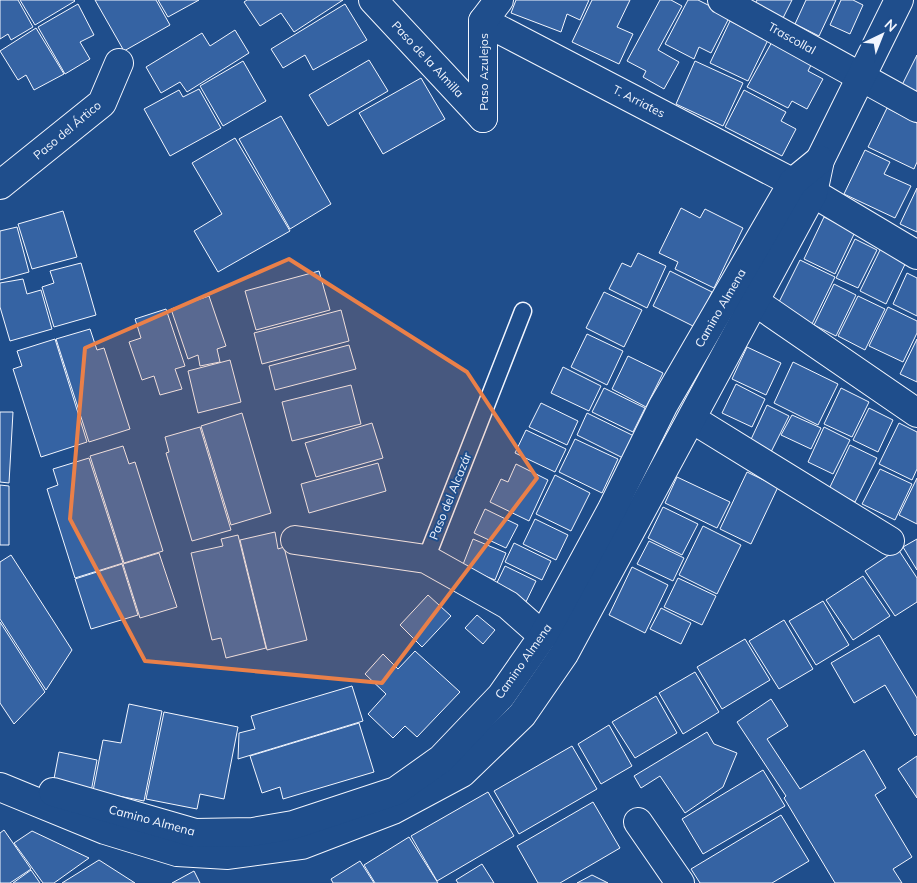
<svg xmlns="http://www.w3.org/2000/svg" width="917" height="883" font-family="Mulish,sans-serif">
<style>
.building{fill:#3563a3;stroke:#f2f6ff}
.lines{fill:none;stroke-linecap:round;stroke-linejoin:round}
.service-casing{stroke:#f2f6ff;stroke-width:19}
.minor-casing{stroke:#f2f6ff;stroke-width:30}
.service{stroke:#1f4e8c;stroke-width:16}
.minor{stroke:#1f4e8c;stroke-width:28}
.marked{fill:#ea8049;fill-opacity:0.2;stroke:#ea8049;stroke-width:4;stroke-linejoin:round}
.labels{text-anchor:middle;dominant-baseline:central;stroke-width:4;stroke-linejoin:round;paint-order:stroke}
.street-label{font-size:12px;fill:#f2f6ff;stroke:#1f4e8c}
</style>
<rect width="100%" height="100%" fill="#1f4e8c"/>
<g class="building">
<polygon points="0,0 18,0 33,27 11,40 8,34 0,39"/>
<polygon points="20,0 74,0 75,1 35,25"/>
<polygon points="95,0 156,0 170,25 124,51"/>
<polygon points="158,0 199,0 168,17"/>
<polygon points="247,0 343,0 294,32 281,13 260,26 244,2"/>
<polygon points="516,0 589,0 580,20 567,14 561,32 511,13"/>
<polygon points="592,0 630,0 617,27 633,34 619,64 572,42"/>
<polygon points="660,0 671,0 682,6 658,50 679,62 664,89 643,77 646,71 627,61"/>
<polygon points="688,0 698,0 730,16 711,53 699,47 694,59 665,44"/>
<polygon points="757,0 792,0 783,18 755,4"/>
<polygon points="806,0 836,0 819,36 795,24"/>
<polygon points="841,0 853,0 863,5 850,34 830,25"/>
<polygon points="78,4 94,35 80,42 90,59 65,74 38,27"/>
<polygon points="345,4 367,40 313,70 305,55 283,68 271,49"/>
<polygon points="730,21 768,40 748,81 710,63"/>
<polygon points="36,28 64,74 34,90 26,75 18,80 0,51"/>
<polygon points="235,30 249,53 187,92 180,82 161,93 146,67 202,33 210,46"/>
<polygon points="773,40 813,61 808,71 823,79 807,109 792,101 788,108 747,87"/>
<polygon points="917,55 917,95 901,87"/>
<polygon points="369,60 388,91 328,126 309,95"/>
<polygon points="243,61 266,101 223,126 200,86"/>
<polygon points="695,61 743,83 723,126 676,104"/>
<polygon points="421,78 445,119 383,154 359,113"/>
<polygon points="199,89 221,128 170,156 144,109 179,90 183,97"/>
<polygon points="744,90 786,112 781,121 796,129 782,156 725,127"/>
<polygon points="887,108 917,123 917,162 914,169 868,147"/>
<polygon points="281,116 331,204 290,229 239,139"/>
<polygon points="235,138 290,231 218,272 194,231 222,214 192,163"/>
<polygon points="865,150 890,162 884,174 911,186 895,218 844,194"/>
<polygon points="917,188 917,232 900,224"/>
<polygon points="681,208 700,218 705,209 743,228 714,288 675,269 678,262 659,253"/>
<polygon points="63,211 77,257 32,269 18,224"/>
<polygon points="824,217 855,232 835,274 804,259"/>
<polygon points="17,227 29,272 0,280 0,231"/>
<polygon points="855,239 877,250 858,288 836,278"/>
<polygon points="881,248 907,260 886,304 860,291"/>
<polygon points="638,253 666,266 647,308 609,289 622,263 631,267"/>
<polygon points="800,260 835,277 812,324 777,306"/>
<polygon points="81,263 96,315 54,327 42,287 54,283 50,271"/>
<polygon points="319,271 330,310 256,330 245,291"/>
<polygon points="670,271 712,292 695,327 653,306"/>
<polygon points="907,273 917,278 917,316 893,304"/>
<polygon points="23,279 27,294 41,290 52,329 10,341 0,307 0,283"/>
<polygon points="834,284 856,295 836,336 814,325"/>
<polygon points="604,292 642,310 624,347 586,328"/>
<polygon points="209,296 226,346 217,349 220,362 200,366 198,355 188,359 171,309"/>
<polygon points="858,296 885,309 865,350 838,336"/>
<polygon points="888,307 917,321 917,333 903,362 869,346"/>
<polygon points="166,309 185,366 175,369 182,389 160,395 154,376 142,380 129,342 141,338 135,319"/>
<polygon points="341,310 349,341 262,364 254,333"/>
<polygon points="90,329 97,350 104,348 130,429 89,442 56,339"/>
<polygon points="587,334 623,351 607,385 571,367"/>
<polygon points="55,339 87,442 41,457 13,369 22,366 17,351"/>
<polygon points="917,339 917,382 900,374"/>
<polygon points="349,345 356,369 275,390 269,366"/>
<polygon points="747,347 781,363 766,395 732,379"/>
<polygon points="628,356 663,373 646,407 612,389"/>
<polygon points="230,360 241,402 198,413 188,371"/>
<polygon points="793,362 838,384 818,425 774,403"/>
<polygon points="563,367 601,386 589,411 551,393"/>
<polygon points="736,384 765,399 752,427 722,413"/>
<polygon points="351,385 361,424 292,441 282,402"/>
<polygon points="604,388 645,408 633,432 592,412"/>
<polygon points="841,388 869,402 852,437 824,424"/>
<polygon points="541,403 578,421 567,445 529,427"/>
<polygon points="767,405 789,416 768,458 747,448"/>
<polygon points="869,408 893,420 878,452 853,440"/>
<polygon points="0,412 13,412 9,483 0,482"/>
<polygon points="242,413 271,513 231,525 201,426"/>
<polygon points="587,413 634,436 623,458 577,435"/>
<polygon points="792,415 821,428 811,449 781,435"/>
<polygon points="372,423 383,458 316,477 305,443"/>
<polygon points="899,423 917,432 917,469 912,480 879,464"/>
<polygon points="200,427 231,530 192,541 166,453 169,452 165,437"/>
<polygon points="824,427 850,440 833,474 808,462"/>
<polygon points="526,430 566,449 555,472 515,453"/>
<polygon points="575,439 618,459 602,493 559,472"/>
<polygon points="850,445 877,458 855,502 829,489"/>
<polygon points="123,446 129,464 135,462 163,551 124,563 90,456"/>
<polygon points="89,458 123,563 75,578 47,489 58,485 53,469"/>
<polygon points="378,463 386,491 309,513 301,484"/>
<polygon points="516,464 548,480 529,521 490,502 501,479 508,482"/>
<polygon points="880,469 912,484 895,520 862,504"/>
<polygon points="747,472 778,487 751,544 720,529"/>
<polygon points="555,475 590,493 571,531 536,514"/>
<polygon points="677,477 730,502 717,528 665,503"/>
<polygon points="917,478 917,524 899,515"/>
<polygon points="0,485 9,486 9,545 0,545"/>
<polygon points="663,507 698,524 682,555 648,538"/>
<polygon points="485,509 518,525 506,548 474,533"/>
<polygon points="535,519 568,535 556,560 523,544"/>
<polygon points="703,526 741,545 717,594 679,575"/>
<polygon points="275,532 278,549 284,547 307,640 267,650 240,540"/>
<polygon points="238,535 266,648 226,658 221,638 212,640 191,553 223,546 221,539"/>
<polygon points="473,539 506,553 495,580 462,567"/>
<polygon points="917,539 917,570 903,547"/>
<polygon points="649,541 684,558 673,581 637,564"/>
<polygon points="514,543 551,561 542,580 505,562"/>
<polygon points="898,549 917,578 917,602 895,616 865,571"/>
<polygon points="159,553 177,607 140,618 123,564"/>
<polygon points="11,555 72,650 46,690 0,619 0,562"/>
<polygon points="122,564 138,615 91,629 75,579"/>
<polygon points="505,566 536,581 524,606 493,591"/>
<polygon points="632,567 668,585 645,633 609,615"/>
<polygon points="863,576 890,616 853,640 826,600"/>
<polygon points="678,578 716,596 702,625 664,607"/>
<polygon points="428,595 451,616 422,647 400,625"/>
<polygon points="823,601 849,645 816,665 789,621"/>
<polygon points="661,608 691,623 681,644 650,629"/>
<polygon points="477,615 495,630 483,644 465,628"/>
<polygon points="784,620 813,669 779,689 749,641"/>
<polygon points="0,622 45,692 14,724 0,703"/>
<polygon points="879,635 917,698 917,734 915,736 885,685 854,703 831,663"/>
<polygon points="745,639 770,680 722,709 697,667"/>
<polygon points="415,651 460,692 417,737 405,726 393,738 368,714 386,694 365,674 383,654 398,669"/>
<polygon points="695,672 719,712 683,734 659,693"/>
<polygon points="352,686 363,721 238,759 239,733 255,729 251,716"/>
<polygon points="656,696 677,733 635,758 612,722"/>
<polygon points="771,699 788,726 767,739 800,789 864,750 886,788 875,795 912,857 893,869 902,883 835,883 784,798 786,796 737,722"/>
<polygon points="129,704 162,711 144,801 93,791 103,740 121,743"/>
<polygon points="164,712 238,727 224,799 200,794 197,809 146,799"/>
<polygon points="359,723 374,772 283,799 280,787 262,793 250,756"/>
<polygon points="609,725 632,766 601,784 578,744"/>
<polygon points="707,732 714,744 737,753 723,787 685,813 660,776 641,788 634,776"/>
<polygon points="572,746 597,789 519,834 494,791"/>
<polygon points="59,752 97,760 91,792 53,784"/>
<polygon points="917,756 917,798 898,769"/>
<polygon points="763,770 785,806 703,854 682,819"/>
<polygon points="488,792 514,836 437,881 411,836"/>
<polygon points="593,802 620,848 560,883 538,883 517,846"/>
<polygon points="781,815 809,861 772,883 700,883 691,869"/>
<polygon points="4,830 31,869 10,883 0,883 0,833"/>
<polygon points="32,831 89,858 54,883 43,883 14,843"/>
<polygon points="409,837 438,883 375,883 364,865"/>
<polygon points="99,860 135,883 62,883"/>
<polygon points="360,861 374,883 333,883 331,879"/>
<polygon points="482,864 494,883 458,883 456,880"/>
<polygon points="31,870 40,883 13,883"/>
<polygon points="194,871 200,883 172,883"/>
<polygon points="592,875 608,883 577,883"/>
</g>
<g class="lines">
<g class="service-casing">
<polyline id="service" points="426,559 523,311"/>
</g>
<g class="minor-casing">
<g id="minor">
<polyline points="373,0 483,118"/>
<polyline points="722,0 917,108"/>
<polyline points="483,21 813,193 917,255"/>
<polyline points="483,118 483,21 499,0"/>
<polyline points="0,185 102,103 119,63"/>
<polyline points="754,301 917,413"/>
<polyline points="692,419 890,541"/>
<polyline points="295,540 426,559 508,605 543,636"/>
<polyline points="0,787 105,830 177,852 228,855 302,845 393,810 462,773 522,715 564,654 813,193 820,160 899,0"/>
<polyline points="53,792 195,833 253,832 293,825 396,791 441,759 501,696 543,636 612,509 663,406 793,182 820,160"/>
<polyline points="638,822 680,883"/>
</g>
</g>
<use href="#service" class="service"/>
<use href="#minor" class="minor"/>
</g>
<path class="marked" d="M289,259l178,113 70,106 -155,205 -237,-22 -75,-142 15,-171z"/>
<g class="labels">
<g class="street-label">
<text transform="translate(792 38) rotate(29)">Trascollal</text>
<text transform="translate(428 59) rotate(47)">Paso de la Almilla</text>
<text transform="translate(483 72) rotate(-90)">Paso Azulejos</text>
<text transform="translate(639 101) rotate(27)">T. Arriates</text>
<text transform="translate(67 130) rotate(-40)">Paso del Ártico</text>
<text transform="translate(720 308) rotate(-60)">Camino Almena</text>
<text transform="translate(450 496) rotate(-68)">Paso del Alcazár</text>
<text transform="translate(523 661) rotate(-55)">Camino Almena</text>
<text transform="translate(152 820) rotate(15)">Camino Almena</text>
</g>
</g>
<g transform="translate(882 35) rotate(43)" stroke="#1f4e8c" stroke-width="4" paint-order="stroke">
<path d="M0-4L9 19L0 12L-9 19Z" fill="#f2f6ff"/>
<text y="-8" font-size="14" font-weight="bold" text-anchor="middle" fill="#f2f6ff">N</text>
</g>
</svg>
